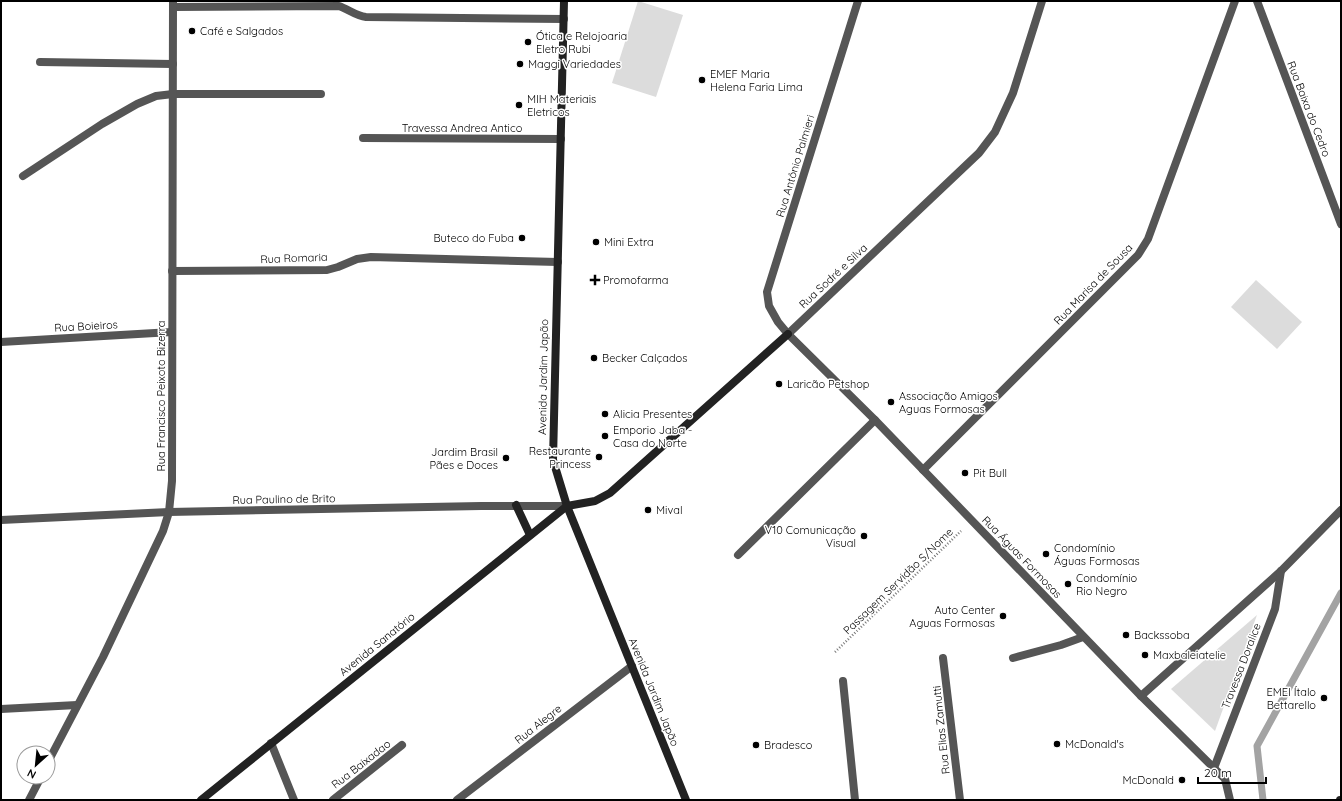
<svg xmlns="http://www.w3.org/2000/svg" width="1342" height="801" font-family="Quicksand,sans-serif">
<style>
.green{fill:#dcdcdc}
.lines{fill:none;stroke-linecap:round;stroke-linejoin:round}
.stream{stroke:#a3a3a3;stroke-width:7}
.path{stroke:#777;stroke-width:2.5;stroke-dasharray:1 2;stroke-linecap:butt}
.lane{stroke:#555;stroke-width:8}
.street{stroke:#555;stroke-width:8}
.secondary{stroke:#222;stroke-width:8}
.poi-dot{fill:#000;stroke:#fff;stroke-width:1.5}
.labels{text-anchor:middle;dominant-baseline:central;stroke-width:3;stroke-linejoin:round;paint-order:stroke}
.poi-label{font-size:11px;fill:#000;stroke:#fff;text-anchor:start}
.street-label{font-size:11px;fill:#000;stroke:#fff}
</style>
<rect width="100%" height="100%" fill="#fff"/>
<g class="green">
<polygon points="638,1 683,15 656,97 612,83"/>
<polygon points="1256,280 1302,322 1277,349 1231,307"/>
<polygon points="1257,615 1215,731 1171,689"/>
</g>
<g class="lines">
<polyline class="stream" points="1263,800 1257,746 1341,593"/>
<polyline class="path" points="835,652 961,531"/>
<g class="lane">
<polyline points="40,62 173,64"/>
<polyline points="363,138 561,139"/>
<polyline points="23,176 102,124 137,104 156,96 173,94 321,94"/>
<polyline points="172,271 327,270 338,267 357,259 371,257 558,262"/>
<polyline points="1,342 172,332"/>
<polyline points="738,555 875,420"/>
<polyline points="943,658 960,800"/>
<polyline points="1013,658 1061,645 1083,637"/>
<polyline points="843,681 855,800"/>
<polyline points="1,709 77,705"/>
<polyline points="333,800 402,745"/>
<polyline points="457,800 632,666"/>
</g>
<g class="street">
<polyline points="858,1 767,292 769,306 778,322 788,334 875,420 1141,696 1225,779 1230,800"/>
<polyline points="1257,1 1341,224"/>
<path d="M173,7l166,-1c9,3 17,10 27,11l198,2"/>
<polyline points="788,334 979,153 995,132 1013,93 1042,1"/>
<polyline points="923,470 1138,255 1148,239 1235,1"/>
<polyline points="1,520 169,512 481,506 567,506"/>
<polyline points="1141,696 1281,571 1341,510"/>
<polyline points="271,743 294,800"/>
<polyline points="48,762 103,657 163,531 169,512 172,481 173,1"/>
<polyline points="1214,768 1275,609 1281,571"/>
<polyline points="29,800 41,777"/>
</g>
<g class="secondary">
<polyline points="564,1 553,460 567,506 686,800"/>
<polyline points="516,505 530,535"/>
<polyline points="201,800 567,506 595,501 610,493 788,334"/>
<polyline points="1340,800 1341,800"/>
</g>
</g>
<g class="poi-dot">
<circle cx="192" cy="31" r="4"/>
<circle cx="528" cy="42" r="4"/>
<circle cx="520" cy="64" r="4"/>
<circle cx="702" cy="80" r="4"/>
<circle cx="519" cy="105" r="4"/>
<circle cx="522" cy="238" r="4"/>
<circle cx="596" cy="242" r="4"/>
<path d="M593 274h4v4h4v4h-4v4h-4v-4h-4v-4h4z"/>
<circle cx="594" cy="358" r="4"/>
<circle cx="779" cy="384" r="4"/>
<circle cx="891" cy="402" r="4"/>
<circle cx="605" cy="414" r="4"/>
<circle cx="605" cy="436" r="4"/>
<circle cx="599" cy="457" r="4"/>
<circle cx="506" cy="458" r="4"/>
<circle cx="965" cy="473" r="4"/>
<circle cx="648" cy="510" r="4"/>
<circle cx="864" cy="536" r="4"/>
<circle cx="1046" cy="554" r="4"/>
<circle cx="1068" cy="584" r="4"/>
<circle cx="1003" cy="616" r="4"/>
<circle cx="1126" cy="635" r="4"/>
<circle cx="1145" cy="655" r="4"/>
<circle cx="1324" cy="698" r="4"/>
<circle cx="1057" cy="744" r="4"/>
<circle cx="756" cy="745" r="4"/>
<circle cx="1182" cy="780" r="4"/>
</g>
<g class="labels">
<g class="poi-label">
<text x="200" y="31">Café e Salgados</text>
<text x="536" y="36">Ótica e Relojoaria<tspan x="536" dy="13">Eletro Rubi</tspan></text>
<text x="528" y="64">Maggi Variedades</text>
<text x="710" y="74">EMEF Maria<tspan x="710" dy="13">Helena Faria Lima</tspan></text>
<text x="527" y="99">MIH Materiais<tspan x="527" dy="13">Eletricos</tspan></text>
<text x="514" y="238" text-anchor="end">Buteco do Fuba</text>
<text x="604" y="242">Mini Extra</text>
<text x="603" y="280">Promofarma</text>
<text x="602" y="358">Becker Calçados</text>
<text x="787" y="384">Laricão Petshop</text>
<text x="899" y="396">Associação Amigos<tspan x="899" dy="13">Aguas Formosas</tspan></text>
<text x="613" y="414">Alicia Presentes</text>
<text x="613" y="430">Emporio Jaba -<tspan x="613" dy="13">Casa do Norte</tspan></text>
<text x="591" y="451" text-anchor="end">Restaurante<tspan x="591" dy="13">Princess</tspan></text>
<text x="498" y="452" text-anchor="end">Jardim Brasil<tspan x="498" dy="13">Pães e Doces</tspan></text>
<text x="973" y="473">Pit Bull</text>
<text x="656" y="510">Mival</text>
<text x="856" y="530" text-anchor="end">V10 Comunicação<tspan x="856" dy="13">Visual</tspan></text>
<text x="1054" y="548">Condomínio<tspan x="1054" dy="13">Águas Formosas</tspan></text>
<text x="1076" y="578">Condomínio<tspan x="1076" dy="13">Rio Negro</tspan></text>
<text x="995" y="610" text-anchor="end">Auto Center<tspan x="995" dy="13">Aguas Formosas</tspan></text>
<text x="1134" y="635">Backssoba</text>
<text x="1153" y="655">Maxbaleiatelie</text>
<text x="1316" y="692" text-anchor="end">EMEI Ítalo<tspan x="1316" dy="13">Bettarello</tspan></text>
<text x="1065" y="744">McDonald's</text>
<text x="764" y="745">Bradesco</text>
<text x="1174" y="780" text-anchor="end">McDonald</text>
</g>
<g class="street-label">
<text transform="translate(1309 109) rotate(69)">Rua Baixa do Cedro</text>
<text x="462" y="128">Travessa Andrea Antico</text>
<text transform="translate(795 166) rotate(-73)">Rua Antônio Palmieri</text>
<text transform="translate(294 258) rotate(-2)">Rua Romaria</text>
<text transform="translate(833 276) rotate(-43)">Rua Sodré e Silva</text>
<text transform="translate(1093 284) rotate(-46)">Rua Marisa de Sousa</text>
<text transform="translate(86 326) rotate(-3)">Rua Boieiros</text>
<text transform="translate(543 377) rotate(-89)">Avenida Jardim Japão</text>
<text transform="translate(161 396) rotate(-90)">Rua Francisco Peixoto Bizerra</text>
<text transform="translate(284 499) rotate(-1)">Rua Paulino de Brito</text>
<text transform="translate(1022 557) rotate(46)">Rua Águas Formosas</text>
<text transform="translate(898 581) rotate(-44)">Passagem Servidão S/Nome</text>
<text transform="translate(377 644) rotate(-39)">Avenida Sanatório</text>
<text transform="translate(1241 666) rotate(-69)">Travessa Doralice</text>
<text transform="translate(654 692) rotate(68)">Avenida Jardim Japão</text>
<text transform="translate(538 724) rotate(-38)">Rua Alegre</text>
<text transform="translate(941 730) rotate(-96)">Rua Elias Zamutti</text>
<text transform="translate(361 764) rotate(-38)">Rua Baixadao</text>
</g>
</g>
<rect width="1342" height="801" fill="none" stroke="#000000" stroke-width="4"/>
<g transform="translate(36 765) rotate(207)"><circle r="19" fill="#ffffff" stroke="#999999"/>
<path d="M0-3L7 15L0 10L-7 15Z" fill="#000000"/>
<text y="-6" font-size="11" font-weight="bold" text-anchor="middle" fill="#000000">N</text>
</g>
<path d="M1198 777v6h68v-6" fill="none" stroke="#000000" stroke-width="2"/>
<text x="1204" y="777" font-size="12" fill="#000000" stroke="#ffffff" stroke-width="3" paint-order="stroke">20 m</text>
</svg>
